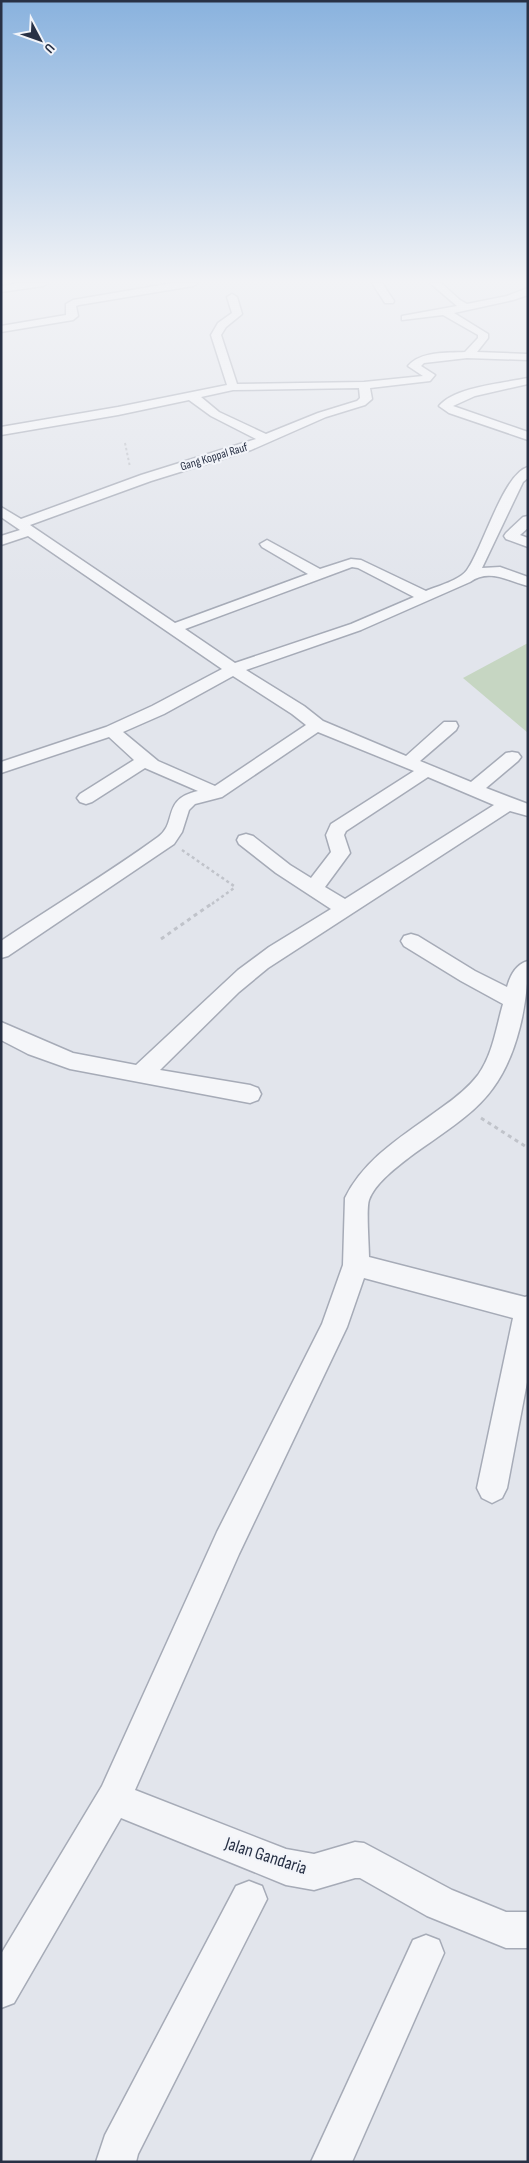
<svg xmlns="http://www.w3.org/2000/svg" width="529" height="2163" font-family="'Sofia Sans Condensed',sans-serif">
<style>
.green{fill:#c6d6c2}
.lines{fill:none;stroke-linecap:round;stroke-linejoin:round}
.minor-casing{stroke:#a6abb7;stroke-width:3}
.path-far2{stroke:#c0c3ca;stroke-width:2;stroke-dasharray:2.5 2.5;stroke-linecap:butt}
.path-far1{stroke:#c0c3ca;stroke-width:2.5;stroke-dasharray:3 3;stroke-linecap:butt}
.path{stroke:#c0c3ca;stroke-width:3;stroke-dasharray:4 4;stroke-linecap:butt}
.minor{fill:#f5f6f9;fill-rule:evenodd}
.labels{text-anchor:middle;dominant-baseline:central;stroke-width:4.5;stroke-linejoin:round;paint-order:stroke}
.far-street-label{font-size:12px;fill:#283145;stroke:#f2f4f9}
.near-street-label{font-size:18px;fill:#283145;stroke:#f2f4f9}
</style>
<rect width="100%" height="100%" fill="#e2e5ec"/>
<polygon class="green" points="528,643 528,733 463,678"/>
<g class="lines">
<g class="minor-casing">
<g id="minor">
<polygon points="20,283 48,283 43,286 1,292 1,286"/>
<polygon points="173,283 198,283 193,286 79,305 76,306 78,316 73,320 1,332 1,326 66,315 66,304 73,300"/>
<polygon points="372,283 382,283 394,301 393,303 385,303"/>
<path d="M430,283h11l19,17 7,4 40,-8 21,-8v7l-15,5 -59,13 34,21v4l-11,14 51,2v6l-61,-2 -43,5 -3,3 14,9 -5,6 -60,7 2,11 -7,6 -39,12 -75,33 -100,31 -121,44 145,98 133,-49 -46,-27 -2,-3 7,-4 53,29 31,-10 10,1 65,31c12,-5 34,-11 41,-21 16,-22 36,-96 61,-103v11l-5,4 -41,86 18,-1 28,10v9c-20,-5 -39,-18 -58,-4l-109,48 -115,40 58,36 19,15 83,35 38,-34h12l2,4 -2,4 -36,31 51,21 35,-29 6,-1 6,1 3,4 -3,4 -32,27 42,16v12l-18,-5 -242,157 -29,24 -79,78 90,15 8,3 3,6 -3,6 -8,3 -180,-34 -42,-15 -27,-14v-18l72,31 63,12 102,-95 31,-23 62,-38 -55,-36 -37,-29 -2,-4 2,-4 7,-2 7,2 37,29 21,13 20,-26 -5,-17 5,-11 83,-53 -96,-39 -96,65 -27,7 -6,6 -7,22 -8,12 -166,112 -7,2v-17c52,-35 106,-67 157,-104 20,-14 3,-38 40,-46l-53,-23 -53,34 -6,2 -6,-2 -3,-4 3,-4 54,-34 -25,-23 -108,36v-11l105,-35 46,-21 70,-37 -194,-133 -27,9v-9l19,-6 -19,-13v-10l20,12 120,-44 115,-36 -45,-23 -22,-16 -71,15 -117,20v-8l117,-20 109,-22 -16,-50 7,-12 14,-10 -5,-16 5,-3 5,3 5,17 -16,13 -5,8 16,49 127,-2 59,-6 -15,-10c12,-15 39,-13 57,-14l13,-14v-3l-35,-20 -41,5v-4l55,-10zM359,388l1,10 -3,3 -39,12 -52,21 -47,-22 -18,-15 32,-7zM352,567l6,1 56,29 -63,27 -116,39 -50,-34zM233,676l59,38 14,11 -91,61 -57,-25 -35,-29 41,-18zM428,777l66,28 -149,94 -20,-12 25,-34 -6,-18 2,-4z"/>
<path d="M528,378v6l-53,12 -22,10 75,26v8l-79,-27 -10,-7c15,-19 65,-23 89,-28z"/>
<polygon points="528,516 528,528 520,535 528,538 528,547 506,539 504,536 506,533 523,517"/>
<path d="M411,934l7,2 57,35 32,16c3,-11 9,-23 21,-26 0,41 -10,93 -35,127 -20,28 -55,48 -82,68 -13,10 -36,27 -42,44 -3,9 0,45 0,57l156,40 3,-1v81l-21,111 -5,10 -10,5 -10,-5 -5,-10 36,-170 -149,-40 -17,49 -108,227 -104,236 151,59 28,5 41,-12 9,1 88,47 54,22h22v36h-22l-79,-32 -67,-38h-5l-41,12 -28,-5 -165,-67 -107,185 -13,5v-54l101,-168 115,-254 105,-208 21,-59 2,-67c20,-41 61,-64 96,-90 13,-9 27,-20 37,-33 15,-21 18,-47 25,-71l-42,-23 -57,-35 -3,-5 3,-5z"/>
<polygon points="249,1881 262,1886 267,1899 138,2154 136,2162 96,2162 105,2135 236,1886"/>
<polygon points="426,1935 439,1940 444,1953 352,2162 311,2162 413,1940"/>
</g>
</g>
<polyline class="path-far2" points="125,443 130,467"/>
<polyline class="path-far1" points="182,850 234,886 234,888 212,904"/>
<g class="path">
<polyline points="161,939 214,902"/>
<polyline points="481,1118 528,1148"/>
</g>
<use href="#minor" class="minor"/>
</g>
<linearGradient id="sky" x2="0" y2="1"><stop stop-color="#89b2de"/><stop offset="0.48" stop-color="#f2f3f6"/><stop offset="1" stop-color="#f2f3f6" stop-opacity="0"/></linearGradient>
<rect width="529" height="586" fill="url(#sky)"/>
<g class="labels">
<g class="far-street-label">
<text transform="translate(214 457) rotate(-17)">Gang Koppal Rauf</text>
</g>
<g class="near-street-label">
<text transform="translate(266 1856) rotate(18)">Jalan Gandaria</text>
</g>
</g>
<rect width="529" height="2163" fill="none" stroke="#283145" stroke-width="5"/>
<g transform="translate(40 40) rotate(131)" stroke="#f2f4f9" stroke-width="4" paint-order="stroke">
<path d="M0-4L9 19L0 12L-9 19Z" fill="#283145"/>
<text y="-8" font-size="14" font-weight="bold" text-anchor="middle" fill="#283145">U</text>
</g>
</svg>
